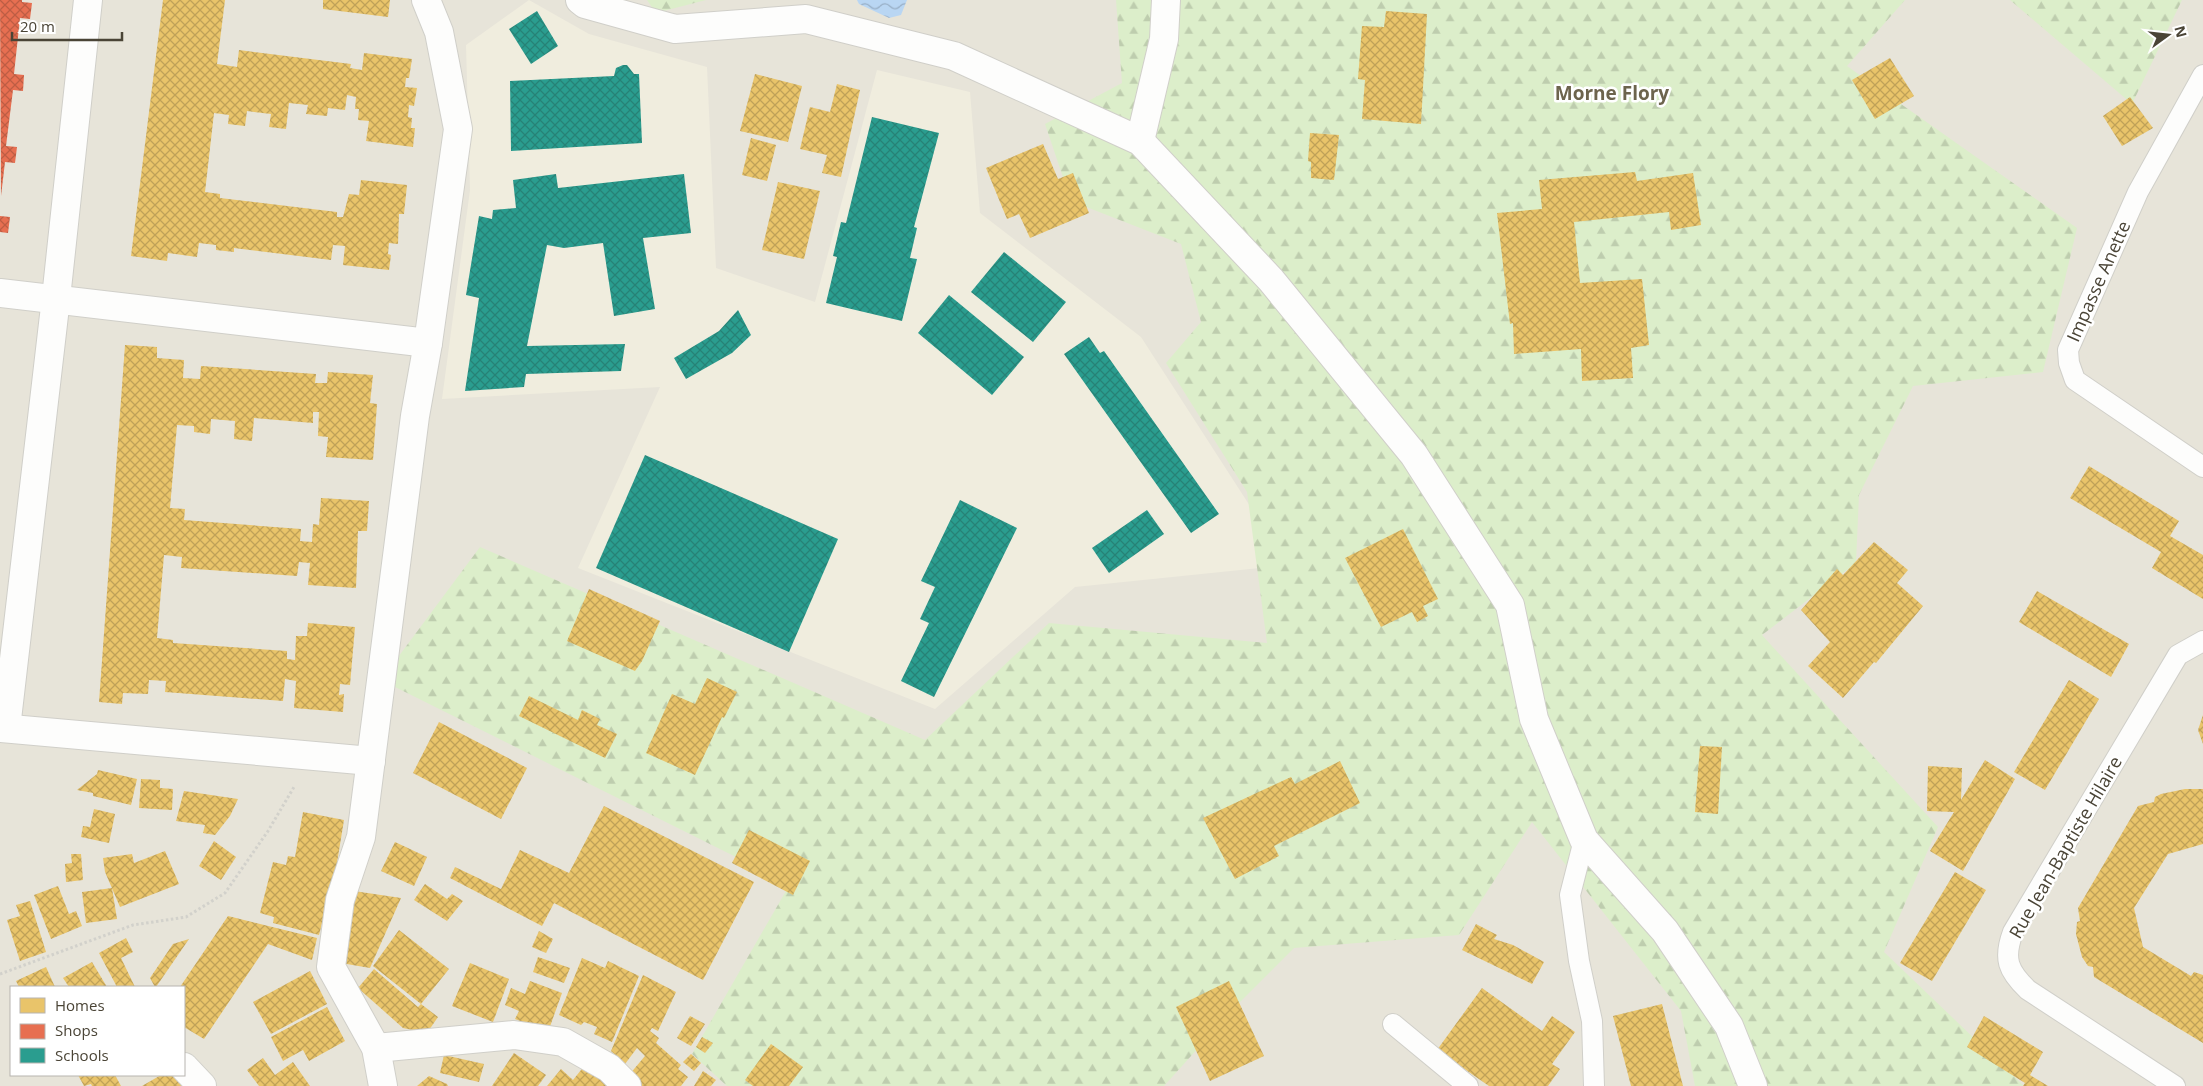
<svg xmlns="http://www.w3.org/2000/svg" width="2203" height="1086" font-family="'Open Sans',sans-serif">
<style>
.residential{fill:#e7e4d9;fill-rule:evenodd}
.education{fill:#f0edde}
.forest{fill:url(#forest-firs)}
.water{fill:url(#water-waves)}
.homes{fill:url(#homes-cross-hatch)}
.shops{fill:url(#shops-cross-hatch)}
.schools{fill:url(#schools-cross-hatch)}
.lines{fill:none;stroke-linecap:round;stroke-linejoin:round}
.lane-casing{stroke:#d0cfc9;stroke-width:22}
.street-casing{stroke:#d0cfc9;stroke-width:30}
.path{stroke:#d2d1cb;stroke-width:3;stroke-dasharray:2.5 2.5;stroke-linecap:butt}
.lane{stroke:#fdfdfc;stroke-width:20}
.street{stroke:#fdfdfc;stroke-width:28}
.labels{text-anchor:middle;dominant-baseline:central;stroke-width:5;stroke-linejoin:round;paint-order:stroke}
.street-label{font-size:18px;fill:#4a4436;stroke:#fff}
.neighbourhood-label{font-size:19px;font-weight:bold;fill:#6d644d;stroke:#fff}
</style>
<defs>
<pattern id="forest-firs" width="22" height="20" patternUnits="userSpaceOnUse" patternTransform="scale(1.25)"><rect width="22" height="20" fill="#dceeca"/><path d="M5 1l3.5 6h-7zM16 11l3.5 6h-7z" fill="#becdae"/></pattern>
<pattern id="water-waves" width="16" height="10" patternUnits="userSpaceOnUse" patternTransform="scale(1.25)"><rect width="16" height="10" fill="#b9d6f3"/><path d="M0 5q4-4 8 0t8 0" fill="none" stroke="#98afc6"/></pattern>
<pattern id="homes-cross-hatch" width="8" height="8" patternUnits="userSpaceOnUse" patternTransform="scale(1.25)"><rect width="8" height="8" fill="#e9c46a"/><path d="M0 0l8 8M0 8l8-8" fill="none" stroke="#bfa158"/></pattern>
<pattern id="shops-cross-hatch" width="8" height="8" patternUnits="userSpaceOnUse" patternTransform="scale(1.25)"><rect width="8" height="8" fill="#e76f51"/><path d="M0 0l8 8M0 8l8-8" fill="none" stroke="#bd5d44"/></pattern>
<pattern id="schools-cross-hatch" width="8" height="8" patternUnits="userSpaceOnUse" patternTransform="scale(1.25)"><rect width="8" height="8" fill="#2a9d8f"/><path d="M0 0l8 8M0 8l8-8" fill="none" stroke="#268276"/></pattern>
</defs>
<rect width="100%" height="100%" fill="#f2f1ec"/>
<path class="residential" d="M0,0h2203v1086h-2203zM11,987h173v88h-173z"/>
<polygon class="education" points="529,0 589,34 707,67 716,268 815,302 877,70 970,92 980,213 1141,337 1288,565 1075,587 935,709 578,568 660,387 442,399 470,190 466,45"/>
<g class="forest">
<polygon points="647,0 706,0 656,13"/>
<polygon points="1116,0 1905,0 1847,66 2077,228 2043,372 1913,386 1859,495 1856,563 1762,635 1938,827 1884,952 2024,1086 1695,1086 1681,1011 1532,822 1459,935 1294,948 1236,1006 1164,1086 727,1086 692,1054 790,884 381,680 480,547 925,740 1049,623 1267,643 1247,492 1166,363 1201,322 1181,244 1071,201 1045,124 1122,83"/>
<polygon points="2010,0 2182,0 2132,104"/>
</g>
<polygon class="water" points="857,0 907,0 901,15 889,18 859,4"/>
<g class="homes">
<polygon points="163,0 225,0 217,64 237,67 239,50 351,64 350,68 362,70 364,53 412,59 409,78 406,78 405,87 417,88 414,106 409,105 408,117 412,118 411,128 415,128 413,147 366,141 369,121 358,120 359,109 355,109 356,97 347,95 345,110 328,108 327,116 306,114 308,105 289,103 286,129 269,127 271,114 247,111 245,126 228,124 229,115 214,113 205,192 220,194 220,198 337,212 337,217 343,217 349,194 359,195 361,180 407,185 404,214 399,214 398,244 389,243 388,254 391,255 389,270 343,265 345,246 333,245 331,260 234,248 234,252 216,250 216,245 199,243 197,257 168,253 167,261 131,256"/>
<polygon points="323,0 390,0 388,17 323,9"/>
<polygon points="1386,11 1427,14 1421,124 1362,119 1365,80 1358,79 1362,26 1384,27"/>
<polygon points="1890,58 1914,96 1875,119 1852,80"/>
<polygon points="755,74 802,86 788,142 740,131"/>
<polygon points="837,84 860,90 841,177 822,173 827,155 800,149 810,107 830,112"/>
<polygon points="2130,97 2153,128 2122,146 2103,116"/>
<polygon points="1310,133 1339,135 1334,180 1311,178 1311,162 1308,161"/>
<polygon points="751,138 776,145 767,181 742,175"/>
<polygon points="1043,144 1058,179 1073,173 1089,213 1030,238 1019,214 1007,219 986,168"/>
<polygon points="1635,172 1637,181 1693,173 1701,225 1671,230 1669,212 1574,222 1580,283 1642,279 1649,345 1631,348 1633,378 1582,381 1581,349 1514,354 1513,323 1510,324 1497,213 1542,209 1539,180"/>
<polygon points="778,182 820,191 804,259 762,250"/>
<polygon points="125,345 157,347 157,358 184,360 183,378 200,379 201,366 316,374 315,383 327,383 328,372 373,375 370,403 377,404 373,460 326,457 328,437 318,436 319,412 313,412 313,423 254,418 252,441 234,439 235,421 211,419 210,434 194,432 194,426 177,425 170,508 185,509 184,520 301,529 300,541 312,542 313,524 319,525 321,498 369,501 367,531 358,531 356,588 308,585 310,563 299,562 297,576 181,568 182,557 164,555 157,638 173,640 173,643 287,651 287,659 295,660 296,636 307,636 308,623 355,627 350,685 340,684 339,695 344,694 343,712 294,708 296,681 285,679 283,701 165,692 166,681 149,680 148,694 123,693 122,704 99,702"/>
<polygon points="2089,466 2179,521 2170,536 2203,555 2203,599 2152,568 2161,552 2070,498"/>
<polygon points="1403,529 1438,599 1423,606 1428,616 1417,622 1412,612 1381,627 1345,558"/>
<polygon points="1874,542 1908,570 1897,583 1923,606 1876,663 1874,662 1843,698 1808,666 1830,642 1801,610 1837,569 1843,575"/>
<polygon points="589,589 660,621 642,661 635,671 567,641"/>
<polygon points="2037,591 2129,644 2111,677 2019,622"/>
<polygon points="707,678 737,692 724,718 722,717 695,775 646,753 672,694 695,704"/>
<polygon points="2069,680 2099,699 2045,790 2014,772"/>
<polygon points="529,696 578,720 582,710 600,719 597,725 617,734 605,758 519,716"/>
<polygon points="2203,715 2203,744 2198,730"/>
<polygon points="439,722 527,768 501,819 413,773"/>
<polygon points="1700,746 1722,747 1718,814 1695,812"/>
<polygon points="1985,760 2015,779 1963,871 1930,851 1954,812 1927,811 1928,766 1962,768 1961,800"/>
<polygon points="1340,761 1360,803 1274,846 1279,856 1235,879 1203,818 1291,777 1295,784"/>
<polygon points="98,770 137,779 131,805 93,796 93,793 77,790 97,774"/>
<polygon points="141,779 160,780 160,788 173,789 172,810 139,808"/>
<polygon points="2185,789 2203,789 2203,844 2168,854 2134,908 2143,947 2191,976 2194,972 2203,975 2203,1043 2094,977 2093,967 2088,966 2082,957 2076,934 2077,922 2080,921 2078,908 2138,806 2154,802 2155,797 2161,794"/>
<polygon points="184,791 238,799 230,816 215,835 203,833 205,825 176,821"/>
<polygon points="604,806 754,882 703,980 554,903 542,926 450,878 455,867 501,889 520,850 569,873"/>
<polygon points="94,809 115,814 109,843 81,837 83,826 90,827"/>
<polygon points="303,812 344,820 336,869 319,935 273,923 274,917 260,913 273,862 286,865 288,856 295,857"/>
<polygon points="749,830 810,861 793,895 732,863"/>
<polygon points="214,841 236,857 221,880 199,866"/>
<polygon points="395,842 427,857 414,886 381,871"/>
<polygon points="165,851 179,884 120,907 105,872 103,858 132,854 134,863"/>
<polygon points="71,854 81,854 83,880 66,882 65,864 72,863"/>
<polygon points="1955,872 1986,890 1932,981 1900,963"/>
<polygon points="425,884 447,899 452,894 463,901 447,921 414,900"/>
<polygon points="58,886 69,914 76,911 82,926 51,939 34,895"/>
<polygon points="112,888 117,919 86,923 82,892"/>
<polygon points="354,891 401,898 370,968 341,963"/>
<polygon points="30,901 46,952 20,961 7,920 20,916 16,905"/>
<polygon points="228,916 317,938 312,960 268,944 204,1039 184,1027 184,987 180,987"/>
<polygon points="1476,924 1497,935 1494,939 1513,945 1544,962 1532,984 1462,950"/>
<polygon points="399,930 449,969 421,1004 438,1017 427,1033 403,1028 358,988 374,969 418,1007 421,1004 373,966"/>
<polygon points="539,931 553,939 546,953 532,947"/>
<polygon points="126,938 133,952 121,958 135,987 117,987 99,953"/>
<polygon points="189,939 156,987 155,987 150,978 173,944"/>
<polygon points="538,957 570,968 564,983 533,972"/>
<polygon points="582,958 605,968 608,961 639,976 612,1042 594,1034 597,1027 584,1022 581,1025 559,1015"/>
<polygon points="92,962 107,987 69,987 63,978"/>
<polygon points="470,963 509,979 493,1022 452,1006"/>
<polygon points="46,967 55,987 19,987 16,981"/>
<polygon points="310,971 327,1004 271,1034 253,1002"/>
<polygon points="643,975 676,992 658,1031 652,1028 650,1031 659,1038 656,1043 681,1065 678,1069 688,1077 681,1086 642,1086 629,1075 645,1056 637,1048 625,1064 611,1051"/>
<polygon points="530,981 562,993 548,1032 515,1019 519,1011 505,1005 511,988 525,994"/>
<polygon points="1229,981 1264,1056 1210,1081 1176,1007"/>
<polygon points="1482,988 1542,1031 1552,1016 1575,1032 1552,1064 1560,1069 1548,1086 1489,1086 1437,1050"/>
<polygon points="1662,1004 1683,1086 1631,1086 1613,1016"/>
<polygon points="327,1007 345,1041 309,1061 303,1050 283,1061 271,1037"/>
<polygon points="690,1016 705,1024 691,1046 677,1038"/>
<polygon points="1984,1016 2043,1052 2030,1075 2048,1086 2023,1086 2025,1083 1967,1047"/>
<polygon points="702,1037 713,1043 705,1053 696,1047"/>
<polygon points="771,1044 803,1067 789,1086 753,1086 745,1080"/>
<polygon points="514,1053 546,1075 538,1086 492,1086"/>
<polygon points="691,1054 701,1063 694,1071 683,1062"/>
<polygon points="444,1055 484,1064 479,1082 440,1073"/>
<polygon points="263,1058 275,1075 293,1062 310,1086 259,1086 247,1070"/>
<polygon points="585,1065 609,1086 547,1086 561,1069 573,1080"/>
<polygon points="703,1071 716,1080 711,1086 694,1086"/>
<polygon points="78,1075 115,1075 121,1086 92,1086 91,1084 84,1086"/>
<polygon points="161,1075 176,1075 184,1086 142,1086"/>
<polygon points="429,1076 447,1084 448,1086 417,1086"/>
</g>
<g class="shops">
<polygon points="0,0 22,0 22,2 32,3 30,19 20,18 14,74 24,75 23,91 13,90 6,146 17,147 15,163 5,162 1,196"/>
<polygon points="0,216 10,217 8,233 0,232"/>
</g>
<g class="schools">
<polygon points="537,11 558,46 531,64 509,29"/>
<polygon points="623,65 627,65 634,74 639,74 642,143 511,151 510,81 614,76 616,68"/>
<polygon points="872,117 939,133 914,227 917,228 910,258 917,259 902,321 826,303 837,257 833,256 841,222 846,223"/>
<polygon points="556,174 558,188 684,174 691,233 643,238 655,309 614,316 603,243 564,248 547,245 527,346 625,344 621,371 526,374 524,387 465,391 479,298 466,295 479,216 492,219 493,210 516,208 513,180"/>
<polygon points="1004,252 1066,302 1033,342 971,292"/>
<polygon points="949,295 1024,357 992,395 918,333"/>
<polygon points="738,310 751,335 732,353 686,379 674,358 719,331"/>
<polygon points="1089,337 1100,353 1104,351 1219,514 1191,533 1064,354"/>
<polygon points="645,455 838,539 789,652 596,568"/>
<polygon points="960,500 1017,528 934,697 901,681 929,623 920,619 935,587 921,581"/>
<polygon points="1147,510 1164,534 1109,573 1092,548"/>
</g>
<g class="lines">
<g class="lane-casing">
<g id="lane">
<polyline points="2203,75 2138,192 2068,350 2069,363 2075,380 2203,467"/>
<polyline points="1584,840 1570,895 1579,961 1592,1021 1594,1086"/>
<polyline points="1393,1024 1468,1086"/>
<path d="M2175,1086l-147,-96c-20,-19 -25,-31 -15,-58l165,-277 25,-14"/>
</g>
</g>
<g class="street-casing">
<g id="street">
<polyline points="580,0 585,4 675,29 806,19 954,56 1140,141 1271,280 1414,455 1510,605 1534,719 1584,840 1665,931 1729,1026 1753,1086"/>
<polyline points="1140,141 1164,39 1166,0"/>
<polyline points="0,293 428,343"/>
<polyline points="0,728 371,761"/>
<polyline points="6,728 56,298 88,0"/>
<polyline points="376,1048 514,1035 563,1042 609,1068 627,1086"/>
<polyline points="184,1067 202,1086"/>
<polyline points="383,1086 376,1048 331,967 340,900 361,837 415,416 428,343 458,129 439,32 426,0"/>
</g>
</g>
<polyline class="path" points="0,974 133,925 186,917 225,893 268,831 294,787"/>
<use href="#lane" class="lane"/>
<use href="#street" class="street"/>
</g>
<g class="labels">
<g class="street-label">
<text transform="translate(2098 281) rotate(-66)">Impasse Anette</text>
<text transform="translate(2065 847) rotate(-60)">Rue Jean-Baptiste Hilaire</text>
</g>
<g class="neighbourhood-label">
<text x="1612" y="93">Morne Flory</text>
</g>
</g>
<rect x="10" y="986" width="175" height="90" fill="#ffffff" stroke="#b7b4af"/>
<rect x="20" y="998" width="25" height="15" fill="#e9c46a" stroke="#b7b4af"/>
<text x="55" y="1011" font-size="15" fill="#4a4436">Homes</text>
<rect x="20" y="1024" width="25" height="15" fill="#e76f51" stroke="#b7b4af"/>
<text x="55" y="1036" font-size="15" fill="#4a4436">Shops</text>
<rect x="20" y="1048" width="25" height="15" fill="#2a9d8f" stroke="#b7b4af"/>
<text x="55" y="1061" font-size="15" fill="#4a4436">Schools</text>
<g transform="translate(2168 35) rotate(75)" stroke="#ffffff" stroke-width="4" paint-order="stroke">
<path d="M0-4L9 19L0 12L-9 19Z" fill="#4a4436"/>
<text y="-8" font-size="14" font-weight="bold" text-anchor="middle" fill="#4a4436">N</text>
</g>
<path d="M12 32v8h110v-8" fill="none" stroke="#4a4436" stroke-width="2.5"/>
<text x="20" y="32" font-size="15" fill="#4a4436" stroke="#ffffff" stroke-width="4" paint-order="stroke">20 m</text>
</svg>
